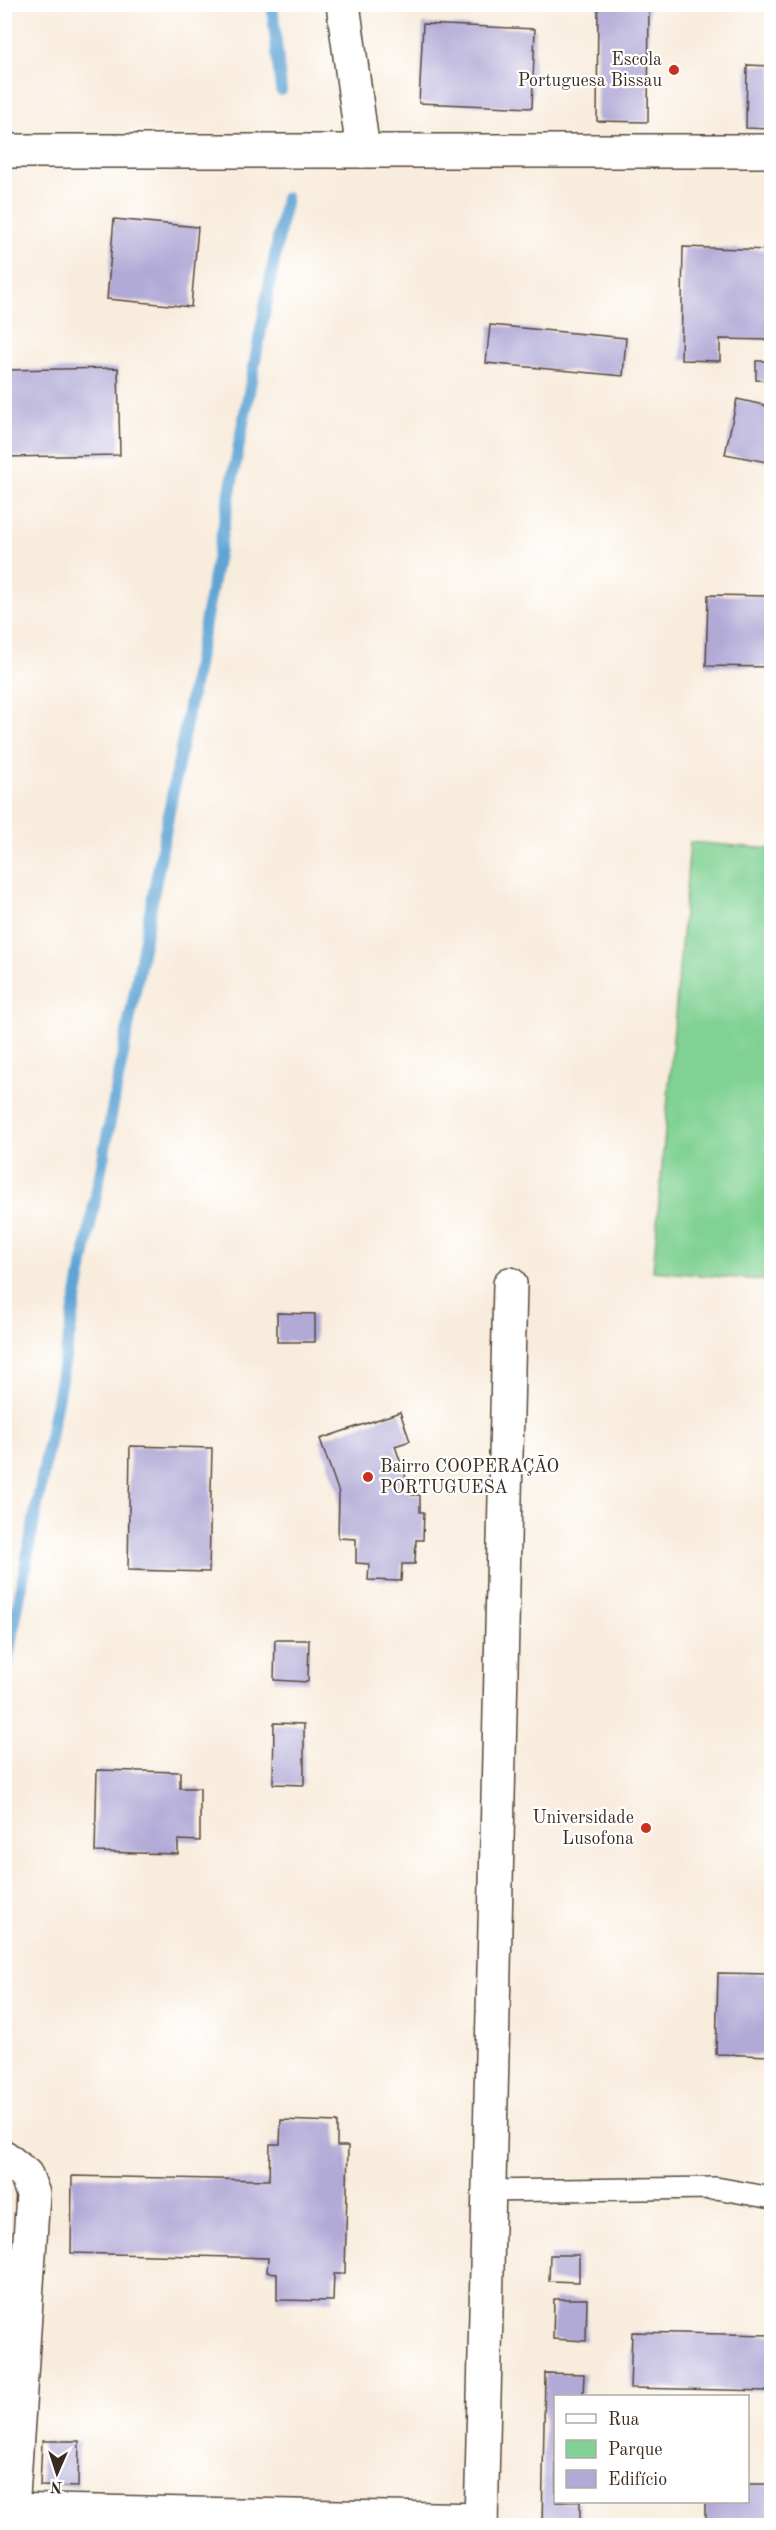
<svg xmlns="http://www.w3.org/2000/svg" width="776" height="2530" font-family="'Old Standard TT',serif">
<style>
.green{fill:#80d193;stroke:#5e7e58;stroke-width:1.5}
.lines{fill:none;stroke-linecap:round;stroke-linejoin:round}
.stream{stroke:#5fa4d4;stroke-width:12}
.building{fill:#b1a9d6}
.lane-casing{stroke:#57473a;stroke-width:24}
.street-casing{stroke:#57473a;stroke-width:36}
.lane{stroke:#fff;stroke-width:21}
.street{stroke:#fff;stroke-width:33}
.poi-dot{fill:#c8321e;stroke:#fff;stroke-width:2}
.labels{text-anchor:middle;dominant-baseline:central;stroke-width:4.5;stroke-linejoin:round;paint-order:stroke}
.poi-label{font-size:18px;fill:#3b2a1e;stroke:#fff;text-anchor:end}
</style>
<rect width="100%" height="100%" fill="#fff"/>
<filter id="ink" filterUnits="userSpaceOnUse"><feTurbulence type="fractalNoise" baseFrequency=".0167" numOctaves="2"/><feDisplacementMap in="SourceGraphic" scale="12" xChannelSelector="R" yChannelSelector="G"/><feConvolveMatrix kernelMatrix="1 2 1 2 8 2 1 2 1" color-interpolation-filters="sRGB"/></filter>
<filter id="wash" filterUnits="userSpaceOnUse"><feTurbulence type="fractalNoise" baseFrequency=".008" numOctaves="4" result="noise"/><feDisplacementMap in="SourceGraphic" scale="24" xChannelSelector="R" yChannelSelector="G"/><feGaussianBlur stdDeviation="1.35" result="paint"/><feColorMatrix in="noise" values="0 0 0 0 0 0 0 0 0 0 0 0 0 0 0 0 0 1.4 0 .05"/><feComposite in="paint" operator="in"/></filter>
<g filter="url(#wash)">
<rect width="100%" height="100%" fill="#f8ecdc"/>
<polygon class="green" points="690,842 771,849 771,1281 653,1271"/>
<g class="lines">
<g class="stream">
<polyline points="272,4 281,90"/>
<polyline points="5,1673 286,198"/>
</g>
</g>
<g id="blocks">
<g class="building">
<polygon points="598,4 649,4 648,122 597,121"/>
<polygon points="423,24 535,29 532,108 419,103"/>
<polygon points="747,65 772,66 772,129 746,128"/>
<polygon points="114,219 198,227 191,307 107,299"/>
<polygon points="683,247 772,250 772,340 720,339 720,361 681,360"/>
<polygon points="490,325 626,338 623,376 486,363"/>
<polygon points="756,361 772,361 772,381 756,380"/>
<polygon points="118,368 120,455 4,457 4,370"/>
<polygon points="737,399 772,407 772,463 725,454"/>
<polygon points="708,595 772,596 772,667 706,666"/>
<polygon points="277,1313 315,1314 315,1342 277,1342"/>
<polygon points="400,1412 410,1441 395,1446 412,1495 420,1495 420,1512 424,1512 423,1540 416,1540 415,1564 402,1564 401,1581 368,1580 369,1564 356,1563 356,1539 338,1538 339,1493 320,1439"/>
<polygon points="130,1446 212,1448 209,1572 128,1570"/>
<polygon points="275,1640 309,1640 308,1682 274,1680"/>
<polygon points="274,1723 304,1724 304,1785 273,1784"/>
<polygon points="97,1770 180,1772 180,1788 200,1788 200,1841 178,1840 178,1854 95,1852"/>
<polygon points="718,1973 772,1974 772,2056 716,2054"/>
<polygon points="281,2120 337,2122 337,2146 348,2146 345,2274 334,2274 333,2301 277,2300 277,2273 267,2272 268,2258 71,2253 72,2176 269,2180 270,2144 280,2144"/>
<polygon points="550,2255 579,2255 579,2282 549,2281"/>
<polygon points="554,2299 587,2299 586,2341 553,2339"/>
<polygon points="632,2332 772,2335 772,2391 630,2388"/>
<polygon points="545,2373 584,2374 583,2396 556,2396 556,2502 580,2502 580,2526 542,2526"/>
<polygon points="42,2441 79,2441 78,2487 40,2486"/>
<polygon points="748,2484 772,2484 772,2526 705,2526 705,2502 748,2502"/>
</g>
</g>
</g>
<g filter="url(#ink)">
<use href="#blocks" fill-opacity="0" stroke="#57473a" stroke-width="1.5"/>
<g class="lines">
<g class="lane-casing">
<polyline id="lane" points="488,2191 716,2188 772,2198"/>
</g>
<g class="street-casing">
<g id="street">
<polyline points="343,4 363,151"/>
<polyline points="4,151 772,151"/>
<polyline points="4,2157 26,2175 33,2194 12,2511"/>
<polyline points="4,2510 481,2520"/>
<polyline points="481,2526 510,1284"/>
</g>
</g>
<use href="#lane" class="lane"/>
<use href="#street" class="street"/>
</g>
</g>
<g class="poi-dot">
<circle cx="674" cy="70" r="6"/>
<circle cx="368" cy="1477" r="6"/>
<circle cx="646" cy="1828" r="6"/>
</g>
<g class="labels">
<g class="poi-label">
<text x="662" y="60">Escola<tspan x="662" dy="21">Portuguesa Bissau</tspan></text>
<text x="380" y="1467" text-anchor="start">Bairro COOPERAÇÃO<tspan x="380" dy="21">PORTUGUESA</tspan></text>
<text x="634" y="1818">Universidade<tspan x="634" dy="21">Lusofona</tspan></text>
</g>
</g>
<rect width="776" height="2530" fill="none" stroke="#fff" stroke-width="24"/>
<rect x="554" y="2395" width="195" height="108" fill="#ffffff" stroke="#b1aaa5" stroke-width="1.5"/>
<rect x="566" y="2414" width="30" height="9" fill="#ffffff" stroke="#b1aaa5" stroke-width="1.5"/>
<text x="608" y="2425" font-size="18" fill="#3b2a1e">Rua</text>
<rect x="566" y="2440" width="30" height="18" fill="#80d193" stroke="#b1aaa5" stroke-width="1.5"/>
<text x="608" y="2455" font-size="18" fill="#3b2a1e">Parque</text>
<rect x="566" y="2470" width="30" height="18" fill="#b1a9d6" stroke="#b1aaa5" stroke-width="1.5"/>
<text x="608" y="2485" font-size="18" fill="#3b2a1e">Edifício</text>
<g transform="translate(57 2473) rotate(183)" stroke="#ffffff" stroke-width="4.5" paint-order="stroke">
<path d="M0-4.5L10 22L0 15L-10 22Z" fill="#3b2a1e"/>
<text y="-9" font-size="16" font-weight="bold" text-anchor="middle" fill="#3b2a1e">N</text>
</g>
</svg>
